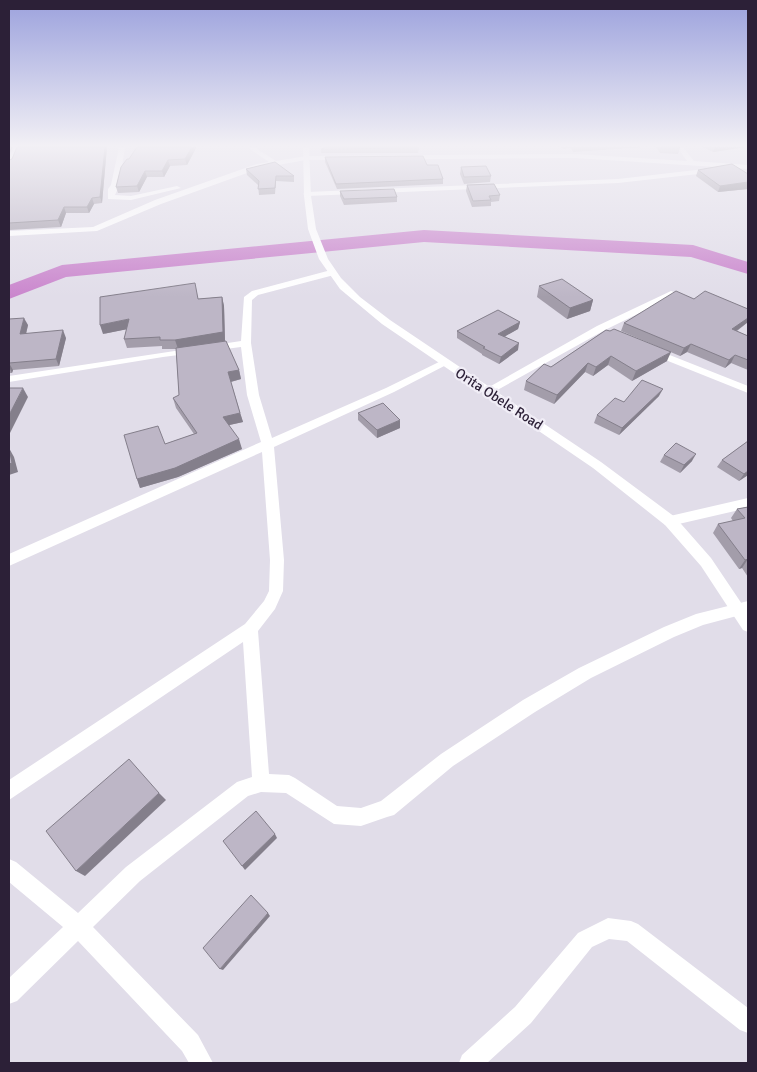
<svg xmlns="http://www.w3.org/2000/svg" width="757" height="1072" font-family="Signika,sans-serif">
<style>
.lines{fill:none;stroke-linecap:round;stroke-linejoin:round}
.river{fill:#ca86cd;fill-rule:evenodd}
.minor{fill:#fff;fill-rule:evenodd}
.secondary{fill:#fff;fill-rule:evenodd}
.wall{fill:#a39daa}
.shaded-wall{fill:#847f8b}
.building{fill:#bdb6c6;stroke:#847f8b}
.labels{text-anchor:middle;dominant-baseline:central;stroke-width:4.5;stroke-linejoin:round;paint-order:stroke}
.street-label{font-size:14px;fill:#2c2037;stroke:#f0edf6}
</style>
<rect width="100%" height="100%" fill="#e1dde9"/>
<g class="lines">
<polygon class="river" points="424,230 693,245 748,262 748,274 691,257 424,242 66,277 9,299 9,285 62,265"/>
<g class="minor">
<polygon points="15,147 21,147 13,164 9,166 9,158"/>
<polygon points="119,147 125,147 119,186 115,195 131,196 177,186 181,188 131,200 108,199 108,189 111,185"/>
<polygon points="247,147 254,147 276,161 306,156 575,154 687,161 677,147 683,147 694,161 748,165 748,169 575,158 306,160 261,168 161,204 97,231 9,236 9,231 93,227 155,200 257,164 269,162"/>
<polygon points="713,168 716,168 716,172 618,183 307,196 303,194 307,192 618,179"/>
<polygon points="331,270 334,271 334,275 258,295 252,300 251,343 259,395 272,438 386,388 441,361 449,361 450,363 394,392 274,447 284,560 283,591 275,609 258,631 269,774 289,775 295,778 337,806 361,808 381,801 441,754 523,700 579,668 664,627 696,614 748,601 748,613 703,625 674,637 591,678 535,712 453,766 394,815 387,817 361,826 334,824 286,793 261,792 248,796 140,881 93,927 198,1035 213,1063 189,1063 182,1051 78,941 17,1001 9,1004 9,978 63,927 9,882 9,859 16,862 78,913 126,867 237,782 252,777 243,642 9,800 9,780 245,624 264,601 269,591 270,560 262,452 9,566 9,554 261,442 247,395 241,347 163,357 9,382 9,376 241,341 244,297 252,291"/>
<polygon points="671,291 674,292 674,296 605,330 492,393 484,393 482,391 597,326"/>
<polygon points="652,348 748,386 748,393 648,353 647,351 648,349"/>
<polygon points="748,498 748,508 670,526 665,525 663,521 665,517 670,516"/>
<polygon points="608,918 631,921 638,924 748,1008 748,1033 740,1030 627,941 609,939 592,947 531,1023 487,1063 459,1063 462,1055 515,1007 578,933"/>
</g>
<polygon class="secondary" points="303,147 309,147 311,196 316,229 328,259 341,278 360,297 390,320 601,462 675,517 711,558 748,613 748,632 743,630 701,566 665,525 593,468 382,324 340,289 319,259 308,229 304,196"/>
</g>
<g class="wall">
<polygon points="17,147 107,147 102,203 94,204 89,213 66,213 61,227 9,230 9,160 12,159"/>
<polygon points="561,147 644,147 573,152 571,148 563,149"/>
<polygon points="656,147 679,147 680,148 678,154 660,153"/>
<polygon points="703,147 746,147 713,152"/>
<polygon points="196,148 187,165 170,166 164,177 147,177 139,192 118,193 116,187 129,159"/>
<polygon points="419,148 418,153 321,153 321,149"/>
<polygon points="325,157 427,165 443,179 443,184 337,189 325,162"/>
<polygon points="461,167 491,176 490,182 464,184 460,174"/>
<polygon points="246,169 294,176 294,182 276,181 275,194 259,195 258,185 247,175"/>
<polygon points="698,170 748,174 748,189 718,192 696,176"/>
<polygon points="467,185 500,195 499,201 491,202 491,206 472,207 466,191"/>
<polygon points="340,191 397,197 397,202 344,205 340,196"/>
<polygon points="539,286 593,300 590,311 567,319 537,297"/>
<polygon points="222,297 224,306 225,341 239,370 241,379 231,382 243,422 229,425 242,449 178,477 140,488 137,479 165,444 194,434 176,408 173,398 179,395 176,349 162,349 162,346 127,348 124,339 127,329 103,334 198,299"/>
<polygon points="694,299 748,309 748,322 737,331 748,336 748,370 731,363 725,368 687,352 680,356 621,331 624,323"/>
<polygon points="9,319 28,325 26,334 66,338 59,366 13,370 12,373 9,373"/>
<polygon points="520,322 518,329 505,336 518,350 499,364 482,355 482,354 457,338 457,331"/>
<polygon points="606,330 667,361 632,381 608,365 593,376 585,372 554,404 524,390 526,381 551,367"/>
<polygon points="659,396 619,435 594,423 597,415 624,402"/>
<polygon points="358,413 400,428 377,438 358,420"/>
<polygon points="748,441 748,475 739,481 717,467 722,460"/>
<polygon points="664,455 692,461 680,473 660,462"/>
<polygon points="748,507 748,577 742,568 739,569 713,533 718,524 733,521 731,518 737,509"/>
</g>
<g class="shaded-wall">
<polygon points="9,147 13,147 9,155"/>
<polygon points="105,147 107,147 102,203 100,197"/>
<polygon points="192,147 196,147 196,148 187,165 185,159"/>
<polygon points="715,147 746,147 713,152"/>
<polygon points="168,160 170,166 164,177 162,171"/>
<polygon points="145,171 147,177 139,192 137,186"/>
<polygon points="748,182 748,189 718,192 720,186"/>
<polygon points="92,198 94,204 89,213 87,207"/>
<polygon points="64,207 66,213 61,227 58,220"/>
<polygon points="222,297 224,306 225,341 178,349 175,340"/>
<polygon points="593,300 590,311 567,319 570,308"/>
<polygon points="24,318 28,325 24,342 20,334"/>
<polygon points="748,318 748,322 728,337 732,329"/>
<polygon points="129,319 133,328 103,334 100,325"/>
<polygon points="520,322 518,329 497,341 498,334"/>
<polygon points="63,330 66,338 59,366 56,359"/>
<polygon points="519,343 518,350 499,364 501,357"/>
<polygon points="691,344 687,352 680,356 684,348"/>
<polygon points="671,352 667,361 632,381 636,371"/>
<polygon points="735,355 731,363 725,368 729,360"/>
<polygon points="611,356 608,365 593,376 596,367"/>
<polygon points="9,363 13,370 12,373 9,367"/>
<polygon points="588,363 585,372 554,404 557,395"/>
<polygon points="239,370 241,379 230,382 228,372"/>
<polygon points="23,388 28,397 9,435 9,415"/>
<polygon points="663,389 659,396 619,435 622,428"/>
<polygon points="240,413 243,422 225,426 223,417"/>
<polygon points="400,420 400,428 377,438 377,430"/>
<polygon points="239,439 242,449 178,477 140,488 137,479"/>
<polygon points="9,448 14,457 18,472 9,475"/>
<polygon points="696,454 692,461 680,473 684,465"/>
<polygon points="748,471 748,475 739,481 744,474"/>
<polygon points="748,559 742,568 739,569 745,560"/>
<polygon points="159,793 166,800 85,876 76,871"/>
<polygon points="275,834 277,838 245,870 242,866"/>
<polygon points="268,913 270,916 223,970 220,969"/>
</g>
<g class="building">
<polygon points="17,147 105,147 100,197 92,198 87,207 64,207 58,220 9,223 9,160 12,159"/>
<polygon points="137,147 192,147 185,159 168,160 162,171 145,171 137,186 116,187 121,167 127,159 129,159"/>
<polygon points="328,147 418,147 419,148 321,149"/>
<polygon points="661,147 679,147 680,148 661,148"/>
<polygon points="423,156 427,165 438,165 443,179 336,184 325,157"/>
<polygon points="275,162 294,176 276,176 275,188 258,189 259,181 246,169"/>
<polygon points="732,164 748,174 748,182 720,186 698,170"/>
<polygon points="486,166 491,176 464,177 461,167"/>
<polygon points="494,184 500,195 489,196 491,200 473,201 467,185"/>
<polygon points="394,189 397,197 344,199 340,191"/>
<polygon points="562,279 593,300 570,308 539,286"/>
<polygon points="195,283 198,299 222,297 223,332 175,340 160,340 160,337 124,339 129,319 100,325 100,297"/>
<polygon points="676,291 694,299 705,291 748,309 748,318 732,329 748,336 748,360 735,355 729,360 691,344 684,348 624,323"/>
<polygon points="498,310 520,322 498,334 519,343 501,357 483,348 485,347 457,331"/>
<polygon points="24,318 20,334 63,330 56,359 9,363 9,319"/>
<polygon points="614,329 671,352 636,371 611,356 596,367 588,363 557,395 526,381 544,364 551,367 606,330 610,331"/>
<polygon points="226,341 239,370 228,372 240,413 223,417 239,439 175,468 137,479 124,435 158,426 165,444 197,433 173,398 179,395 176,348"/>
<polygon points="642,380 663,389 622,428 597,415 615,398 624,402"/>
<polygon points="9,388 23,388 9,415"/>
<polygon points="383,403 400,420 377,430 358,413"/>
<polygon points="748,441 748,471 744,474 722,460"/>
<polygon points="676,443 696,454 684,465 664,455"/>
<polygon points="9,448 12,463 9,464"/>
<polygon points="748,507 748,559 745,560 718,524 745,518 737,509"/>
<polygon points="129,759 159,793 76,871 46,831"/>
<polygon points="256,811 275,834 242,866 223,841"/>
<polygon points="251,895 268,913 220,969 203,948"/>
</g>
<linearGradient id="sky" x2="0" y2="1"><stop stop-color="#9ca2dd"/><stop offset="0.49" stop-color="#f2f0f5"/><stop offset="1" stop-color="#f2f0f5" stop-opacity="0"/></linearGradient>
<rect width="757" height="297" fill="url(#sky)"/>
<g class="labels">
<g class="street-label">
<text transform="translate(499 399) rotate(33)">Orita Obele Road</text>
</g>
</g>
<rect width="757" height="1072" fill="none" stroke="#2c2037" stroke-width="20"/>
</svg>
